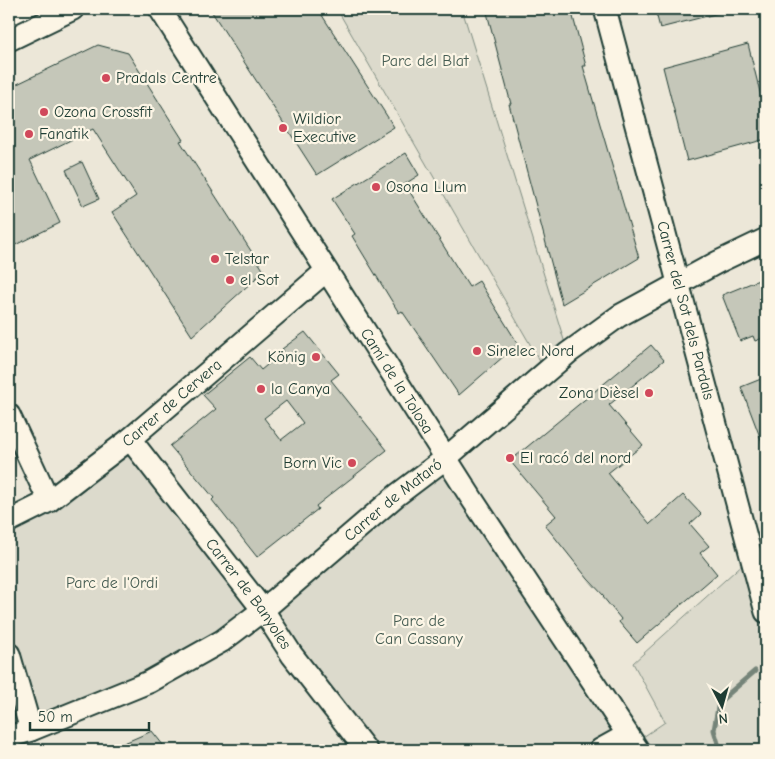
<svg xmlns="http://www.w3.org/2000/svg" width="775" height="759" font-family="'Comic Neue',sans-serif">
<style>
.built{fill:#ece7d8}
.green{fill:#dcdacc;stroke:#7e8c80}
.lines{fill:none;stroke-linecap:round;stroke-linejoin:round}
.stream{stroke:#758479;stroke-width:5}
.building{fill:#c5c7b9;stroke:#1f3d34;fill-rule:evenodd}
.minor-casing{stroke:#1f3d34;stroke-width:25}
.minor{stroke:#fcf5e5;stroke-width:21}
.poi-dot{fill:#d1495b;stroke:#fcf5e5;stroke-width:2}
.labels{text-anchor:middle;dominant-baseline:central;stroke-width:4.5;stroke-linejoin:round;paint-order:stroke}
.park-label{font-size:16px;fill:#455c52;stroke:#fcf5e5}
.poi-label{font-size:16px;fill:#1f3d34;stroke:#fcf5e5;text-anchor:start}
.street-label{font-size:16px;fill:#1f3d34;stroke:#fcf5e5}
</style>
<rect width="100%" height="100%" fill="#fcf5e5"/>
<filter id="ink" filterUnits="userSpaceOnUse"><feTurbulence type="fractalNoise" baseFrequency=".02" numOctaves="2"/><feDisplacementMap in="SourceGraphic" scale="10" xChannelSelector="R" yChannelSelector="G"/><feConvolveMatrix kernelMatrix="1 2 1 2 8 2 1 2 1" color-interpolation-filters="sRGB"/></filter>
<g filter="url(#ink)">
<polygon class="built" points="74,9 766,9 766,543 633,663 665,722 624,750 9,750 9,42"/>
<g class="green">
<polygon points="337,9 462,9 568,353 546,372"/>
<polygon points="130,439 263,610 446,458 627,735 600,750 366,750 263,610 222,641 31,730 9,654 9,521"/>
<polygon points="766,543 766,750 624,750 665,722 633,663"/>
</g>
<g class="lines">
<polyline class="stream" points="720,750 714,730 719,702 755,671"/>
</g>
<g class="building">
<polygon points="210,9 318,9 394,127 317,175"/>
<polygon points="486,9 571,9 586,66 583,66 639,258 562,304 509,104 511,104"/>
<polygon points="655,9 719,9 719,13 660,28"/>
<polygon points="748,44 766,116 766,139 687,161 663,67"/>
<polygon points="98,45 128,53 183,140 180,141 264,271 192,336 112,212 136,196 93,129 30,160 60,223 9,248 9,88"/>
<polygon points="406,153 419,175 405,184 469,287 479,281 518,344 459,395 402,311 399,313 352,236 355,234 332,199"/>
<polygon points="82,162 99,199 83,206 66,170"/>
<polygon points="766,277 766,337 755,341 753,336 740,341 722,295"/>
<path d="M305,332l34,42 -8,6 56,70 -71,56 2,3 -61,48 -45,-57 2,-2 -44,-52 46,-37 -13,-14 47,-38 11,13 23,-19 -2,-2zM286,401l17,22 -22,17 -17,-22z"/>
<polygon points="651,345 664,360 609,405 643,445 608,473 650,524 683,495 701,514 690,524 709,546 700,553 717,574 637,643 619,622 621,619 603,597 604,596 588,579 545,525 556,516 510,461"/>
<polygon points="766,377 766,449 765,450 741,387"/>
<polygon points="152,731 167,750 108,750"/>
</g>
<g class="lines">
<g class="minor-casing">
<g id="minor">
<path id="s1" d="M160,9l312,490 166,251"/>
<path id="s2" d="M605,9l161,603"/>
<polyline points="9,40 73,9"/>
<polyline points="9,415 49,501"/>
<path id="s3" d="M130,439l133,171 29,45 74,95"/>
<path id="s4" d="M9,521l40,-20 81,-62 196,-168"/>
<polyline points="9,654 31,730"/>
<path id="s5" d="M9,737l22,-7 118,-48 73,-41 41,-31 134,-115 49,-37 122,-105 51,-37 99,-54 48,-23"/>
<polyline points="600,750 627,735"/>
</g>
</g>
<use href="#minor" class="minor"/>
</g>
</g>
<g class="poi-dot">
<circle cx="106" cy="78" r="5"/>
<circle cx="44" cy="112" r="5"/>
<circle cx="283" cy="128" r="5"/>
<circle cx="29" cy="134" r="5"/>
<circle cx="376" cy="187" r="5"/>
<circle cx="215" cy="259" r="5"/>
<circle cx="230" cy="280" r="5"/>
<circle cx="477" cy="351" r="5"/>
<circle cx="316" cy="357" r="5"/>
<circle cx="261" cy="389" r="5"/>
<circle cx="649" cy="393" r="5"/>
<circle cx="510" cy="458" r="5"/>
<circle cx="352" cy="463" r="5"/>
</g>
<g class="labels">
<g class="park-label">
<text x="425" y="61">Parc del Blat</text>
<text x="112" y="583">Parc de l'Ordi</text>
<text x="419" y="621">Parc de<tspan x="419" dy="18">Can Cassany</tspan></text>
</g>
<g class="poi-label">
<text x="116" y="78">Pradals Centre</text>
<text x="54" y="112">Ozona Crossfit</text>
<text x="293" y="119">Wildior<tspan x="293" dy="18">Executive</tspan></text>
<text x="39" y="134">Fanatik</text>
<text x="386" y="187">Osona Llum</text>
<text x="225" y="259">Telstar</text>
<text x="240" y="280">el Sot</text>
<text x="487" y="351">Sinelec Nord</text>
<text x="306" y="357" text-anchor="end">König</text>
<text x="271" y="389">la Canya</text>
<text x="639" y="393" text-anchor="end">Zona Dièsel</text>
<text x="520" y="458">El racó del nord</text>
<text x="342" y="463" text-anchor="end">Born Vic</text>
</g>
<g class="street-label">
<text stroke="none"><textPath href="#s2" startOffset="312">Carrer del Sot dels Pardals</textPath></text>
<text stroke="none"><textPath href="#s1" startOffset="441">Camí de la Tolosa</textPath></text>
<text stroke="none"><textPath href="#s4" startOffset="202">Carrer de Cervera</textPath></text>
<text stroke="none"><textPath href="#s5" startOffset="456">Carrer de Mataró</textPath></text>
<text stroke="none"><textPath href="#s3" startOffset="195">Carrer de Banyoles</textPath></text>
</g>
</g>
<rect width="775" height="759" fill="none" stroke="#fcf5e5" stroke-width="30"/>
<rect x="15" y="15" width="745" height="729" fill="none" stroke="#1f3d34" stroke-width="2" filter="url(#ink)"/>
<g transform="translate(722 706) rotate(174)" stroke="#fcf5e5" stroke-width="4" paint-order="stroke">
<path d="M0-4L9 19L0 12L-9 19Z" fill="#1f3d34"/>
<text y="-8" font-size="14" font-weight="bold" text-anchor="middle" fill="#1f3d34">N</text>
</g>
<path d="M30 722v8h119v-8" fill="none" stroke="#1f3d34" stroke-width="2.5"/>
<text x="38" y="722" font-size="15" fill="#1f3d34" stroke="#fcf5e5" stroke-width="4" paint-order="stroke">50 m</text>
</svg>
